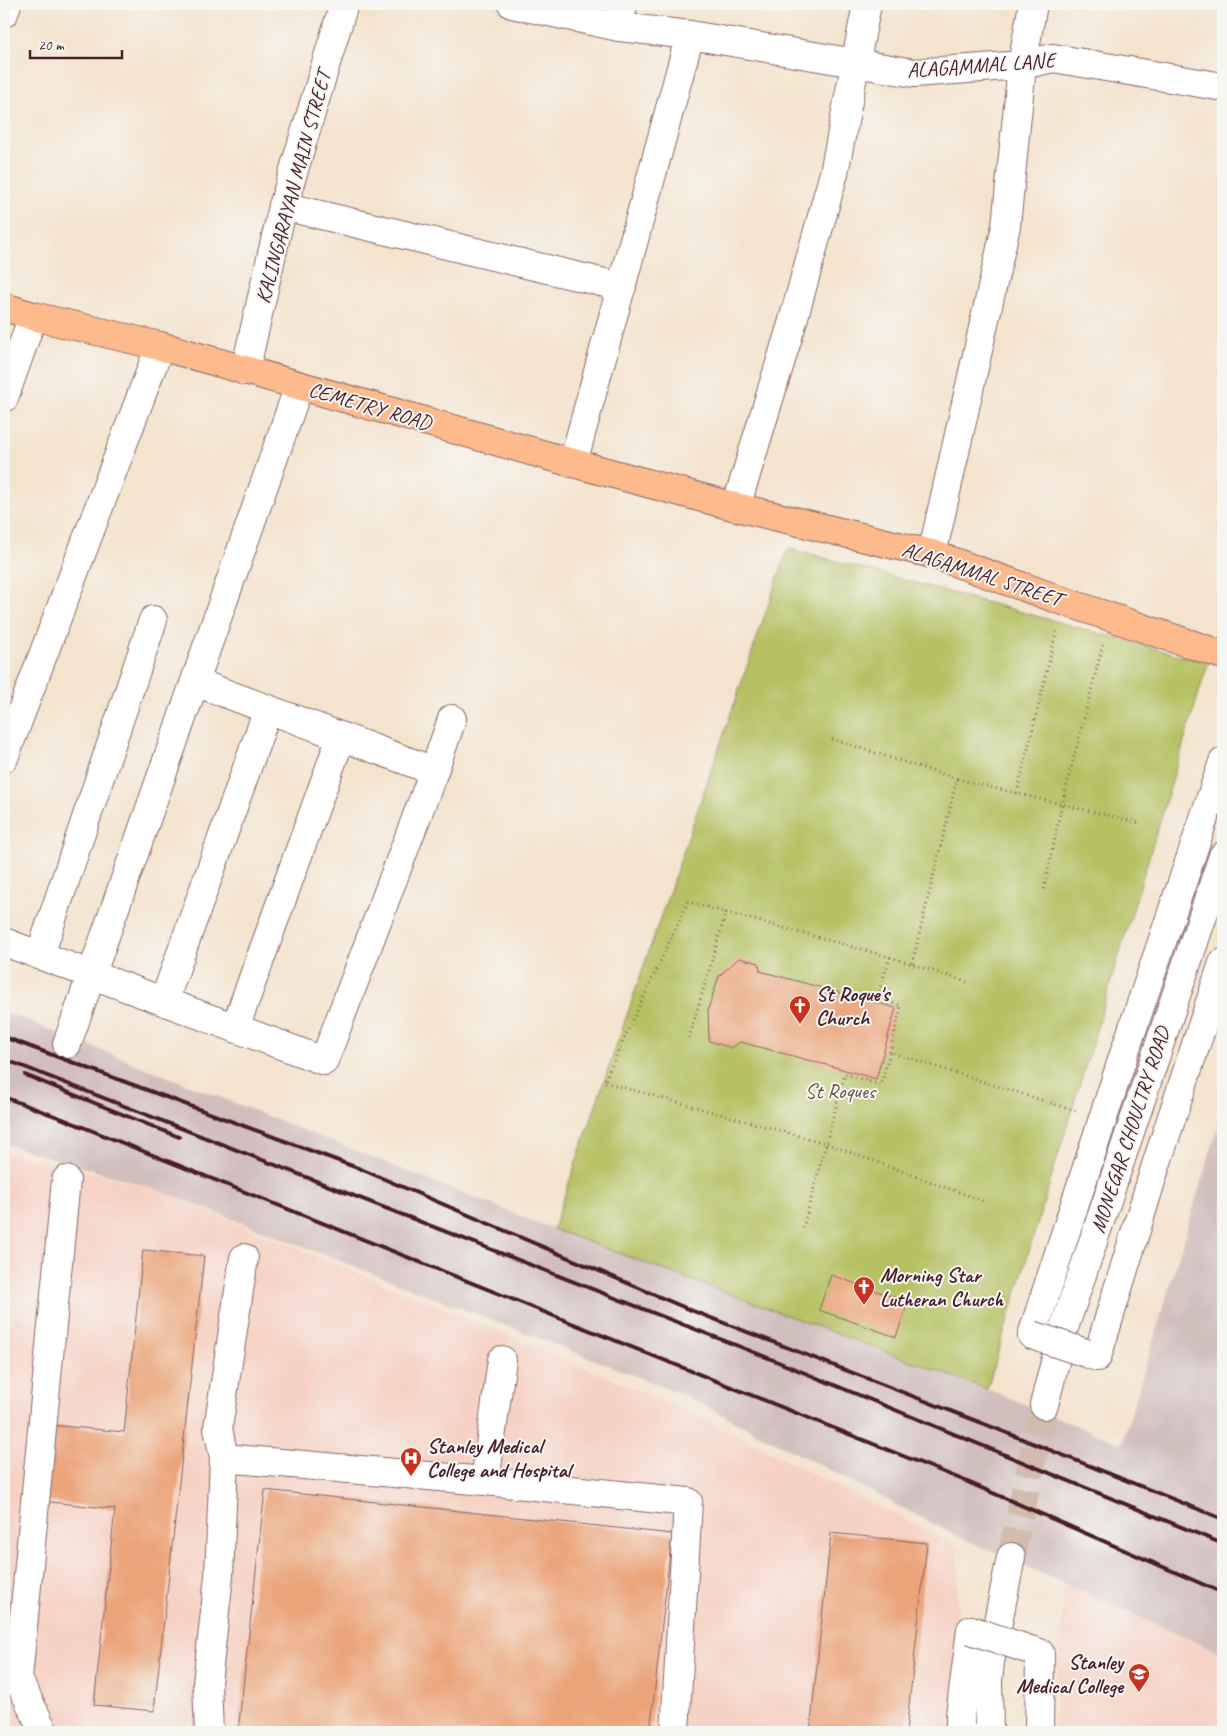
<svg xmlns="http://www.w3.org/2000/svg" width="1227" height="1736" font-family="Caveat,sans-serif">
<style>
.built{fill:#f6d2c4}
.industrial{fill:#d1bfbe}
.green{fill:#b5c163;stroke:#807047}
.building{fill:#eba47a}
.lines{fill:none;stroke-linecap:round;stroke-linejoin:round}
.minor-tunnel{stroke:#d2bcad;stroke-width:28;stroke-dasharray:28 14;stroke-linecap:butt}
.minor-casing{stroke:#866464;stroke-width:30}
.major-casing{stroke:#866464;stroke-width:30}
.path{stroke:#866464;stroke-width:3;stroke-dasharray:1 4;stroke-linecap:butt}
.minor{stroke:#fff;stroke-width:28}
.major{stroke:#fcba8d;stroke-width:28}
.rail{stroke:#4a1f2b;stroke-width:4}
.minor-bridge-casing{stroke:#866464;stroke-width:30;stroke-linecap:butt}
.minor-bridge{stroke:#fff;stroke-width:28}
.labels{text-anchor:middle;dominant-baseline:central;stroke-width:4;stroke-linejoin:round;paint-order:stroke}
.street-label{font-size:21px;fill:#4a1f2b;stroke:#f6f6f2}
.poi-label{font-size:21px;font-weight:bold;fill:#4a1f2b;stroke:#f6f6f2;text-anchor:start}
.park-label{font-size:21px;fill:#6a503c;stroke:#f6f6f2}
</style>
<rect width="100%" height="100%" fill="#f6f6f2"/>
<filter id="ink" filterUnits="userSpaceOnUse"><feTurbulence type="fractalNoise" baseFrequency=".02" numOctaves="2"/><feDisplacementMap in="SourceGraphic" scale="10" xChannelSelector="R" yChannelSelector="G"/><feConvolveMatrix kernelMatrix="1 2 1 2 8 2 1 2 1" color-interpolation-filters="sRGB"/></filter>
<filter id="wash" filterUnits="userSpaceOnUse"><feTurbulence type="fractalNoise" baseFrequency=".0096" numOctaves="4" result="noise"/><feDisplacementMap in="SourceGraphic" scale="20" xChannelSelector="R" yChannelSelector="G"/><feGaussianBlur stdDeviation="1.12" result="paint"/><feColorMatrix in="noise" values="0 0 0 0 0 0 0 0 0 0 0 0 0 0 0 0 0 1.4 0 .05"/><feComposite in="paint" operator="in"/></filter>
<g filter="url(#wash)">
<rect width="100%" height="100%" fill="#f4e3cd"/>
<g class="built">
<polygon points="4,1152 150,1187 679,1407 958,1546 958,1732 4,1732"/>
<polygon points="1064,1584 1223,1654 1223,1732 1053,1732"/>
</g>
<polygon class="industrial" points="7,1013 553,1229 987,1389 1122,1444 1223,1110 1223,1654 955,1535 682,1394 150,1187 4,1144 4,1022"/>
<polygon class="green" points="788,548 1208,663 987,1389 553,1229"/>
<g id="blocks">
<g class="building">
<polygon points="739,958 759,963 760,971 896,1008 876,1079 838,1068 740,1042 732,1048 709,1041 708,1009 719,976"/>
<polygon points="143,1250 204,1256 154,1711 94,1705 115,1509 41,1501 50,1425 124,1432"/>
<polygon points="831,1275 908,1302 896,1337 819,1310"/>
<polygon points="4,1344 9,1345 7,1373 4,1373"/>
<polygon points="265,1490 672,1534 650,1732 238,1732"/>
<polygon points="831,1533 927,1543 906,1732 810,1732"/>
</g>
</g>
</g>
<g filter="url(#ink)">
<use href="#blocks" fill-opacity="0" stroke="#866464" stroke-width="1"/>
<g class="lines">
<polyline class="minor-tunnel" points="1011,1557 1044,1405"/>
<g class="minor-casing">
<g id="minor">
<polyline points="512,4 619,27 690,35 914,73 1022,65 1053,58 1223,87"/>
<polyline points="4,13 7,4"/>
<polyline points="619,27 623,4"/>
<polyline points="283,206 622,287"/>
<polyline points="245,371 283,206 344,4"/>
<polyline points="4,398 33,316"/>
<polyline points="573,463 690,35"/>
<polyline points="736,507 792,324 834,173 867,4"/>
<polyline points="932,554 1006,226 1022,65 1033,4"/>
<polyline points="4,758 160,346"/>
<polyline points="434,771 452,719"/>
<polyline points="4,942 324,1061 434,771 195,682"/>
<polyline points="40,955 153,620"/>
<polyline points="164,1001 268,709"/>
<polyline points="235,1028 341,737"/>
<polyline points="67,1044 299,386"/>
<polyline points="1032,1335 1125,1051 1223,762"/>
<polyline points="1086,1353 1097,1357 1156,1165 1223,963"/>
<polyline points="1044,1405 1063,1331 1223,856"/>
<polyline points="224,1458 485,1481 688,1502 675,1732"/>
<polyline points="485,1481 502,1360"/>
<polyline points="1021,1647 1040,1653 1039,1732"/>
<polyline points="44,1732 18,1679 66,1180"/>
<polyline points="209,1732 207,1683 219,1576 224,1458 218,1428 244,1258"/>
<polyline points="960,1732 960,1715 971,1630"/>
<polyline points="989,1732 988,1681 990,1662 1011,1557"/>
</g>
</g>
<g class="major-casing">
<polyline id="major" points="4,307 33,316 160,346 573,463 736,507 932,554 1063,601 1223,655"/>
</g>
<g class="path">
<polyline points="832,739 957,779 912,964"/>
<polyline points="957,779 1140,823"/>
<polyline points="1017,793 1057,629"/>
<polyline points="1044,889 1062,804 1103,644"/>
<polyline points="890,957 877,998 901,1006 890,1052"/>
<polyline points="967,982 890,957 688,902 604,1082 825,1143 983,1201"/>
<polyline points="689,1038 726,912"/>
<polyline points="803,1228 845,1074 881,1085 890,1052 1076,1111"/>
</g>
<use href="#minor" class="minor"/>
<use href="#major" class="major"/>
<g class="rail">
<polyline points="4,1037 363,1170 688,1309 987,1425 1223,1519"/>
<polyline points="4,1059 761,1355 1223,1544"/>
<polyline points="25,1075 179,1137"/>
<polyline points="4,1097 63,1119 963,1480 1223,1593"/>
</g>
<g class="minor-bridge-casing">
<g id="minor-bridge">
<polyline points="1032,1335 1086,1353"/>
<polyline points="971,1630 1021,1647"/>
</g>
</g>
<use href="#minor-bridge" class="minor-bridge"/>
</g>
</g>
<defs>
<g id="church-pin" transform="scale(1.125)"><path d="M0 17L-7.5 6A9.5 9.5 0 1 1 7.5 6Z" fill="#c8321e" stroke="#f6f6f2"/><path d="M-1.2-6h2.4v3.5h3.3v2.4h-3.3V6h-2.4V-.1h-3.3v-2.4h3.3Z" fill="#fff"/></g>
<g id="hospital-pin" transform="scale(1.125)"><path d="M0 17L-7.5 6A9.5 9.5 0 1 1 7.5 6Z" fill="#c8321e" stroke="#f6f6f2"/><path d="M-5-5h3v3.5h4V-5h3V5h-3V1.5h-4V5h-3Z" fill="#fff"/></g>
<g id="university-pin" transform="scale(1.125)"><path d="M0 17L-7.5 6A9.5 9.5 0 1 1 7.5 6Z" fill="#c8321e" stroke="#f6f6f2"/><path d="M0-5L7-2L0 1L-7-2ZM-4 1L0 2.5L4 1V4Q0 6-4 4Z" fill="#fff"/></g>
</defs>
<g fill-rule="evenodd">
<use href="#church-pin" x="800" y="1006"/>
<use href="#church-pin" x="864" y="1287"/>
<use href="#hospital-pin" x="411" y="1458"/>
<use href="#university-pin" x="1139" y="1674"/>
</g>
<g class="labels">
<g class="street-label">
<text transform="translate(981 65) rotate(-4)">ALAGAMMAL LANE</text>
<text transform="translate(293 187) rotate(-75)">KALINGARAYAN MAIN STREET</text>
<text transform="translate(370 406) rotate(16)">CEMETRY ROAD</text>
<text transform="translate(982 574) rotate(18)">ALAGAMMAL STREET</text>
<text transform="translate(1130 1130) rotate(-72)">MONEGAR CHOULTRY ROAD</text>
</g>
<g class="poi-label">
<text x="816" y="994">St Roque's<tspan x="816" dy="24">Church</tspan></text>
<text x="880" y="1275">Morning Star<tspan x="880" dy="24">Lutheran Church</tspan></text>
<text x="427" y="1446">Stanley Medical<tspan x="427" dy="24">College and Hospital</tspan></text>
<text x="1123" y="1662" text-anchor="end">Stanley<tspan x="1123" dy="24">Medical College</tspan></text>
</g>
<g class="park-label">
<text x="840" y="1091">St Roques</text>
</g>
</g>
<rect width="1227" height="1736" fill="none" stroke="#f6f6f2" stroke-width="20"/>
<path d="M30 50v8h92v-8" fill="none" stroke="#4a1f2b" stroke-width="2.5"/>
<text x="38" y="50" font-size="15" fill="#4a1f2b" stroke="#f6f6f2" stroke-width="4" paint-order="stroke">20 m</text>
</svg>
